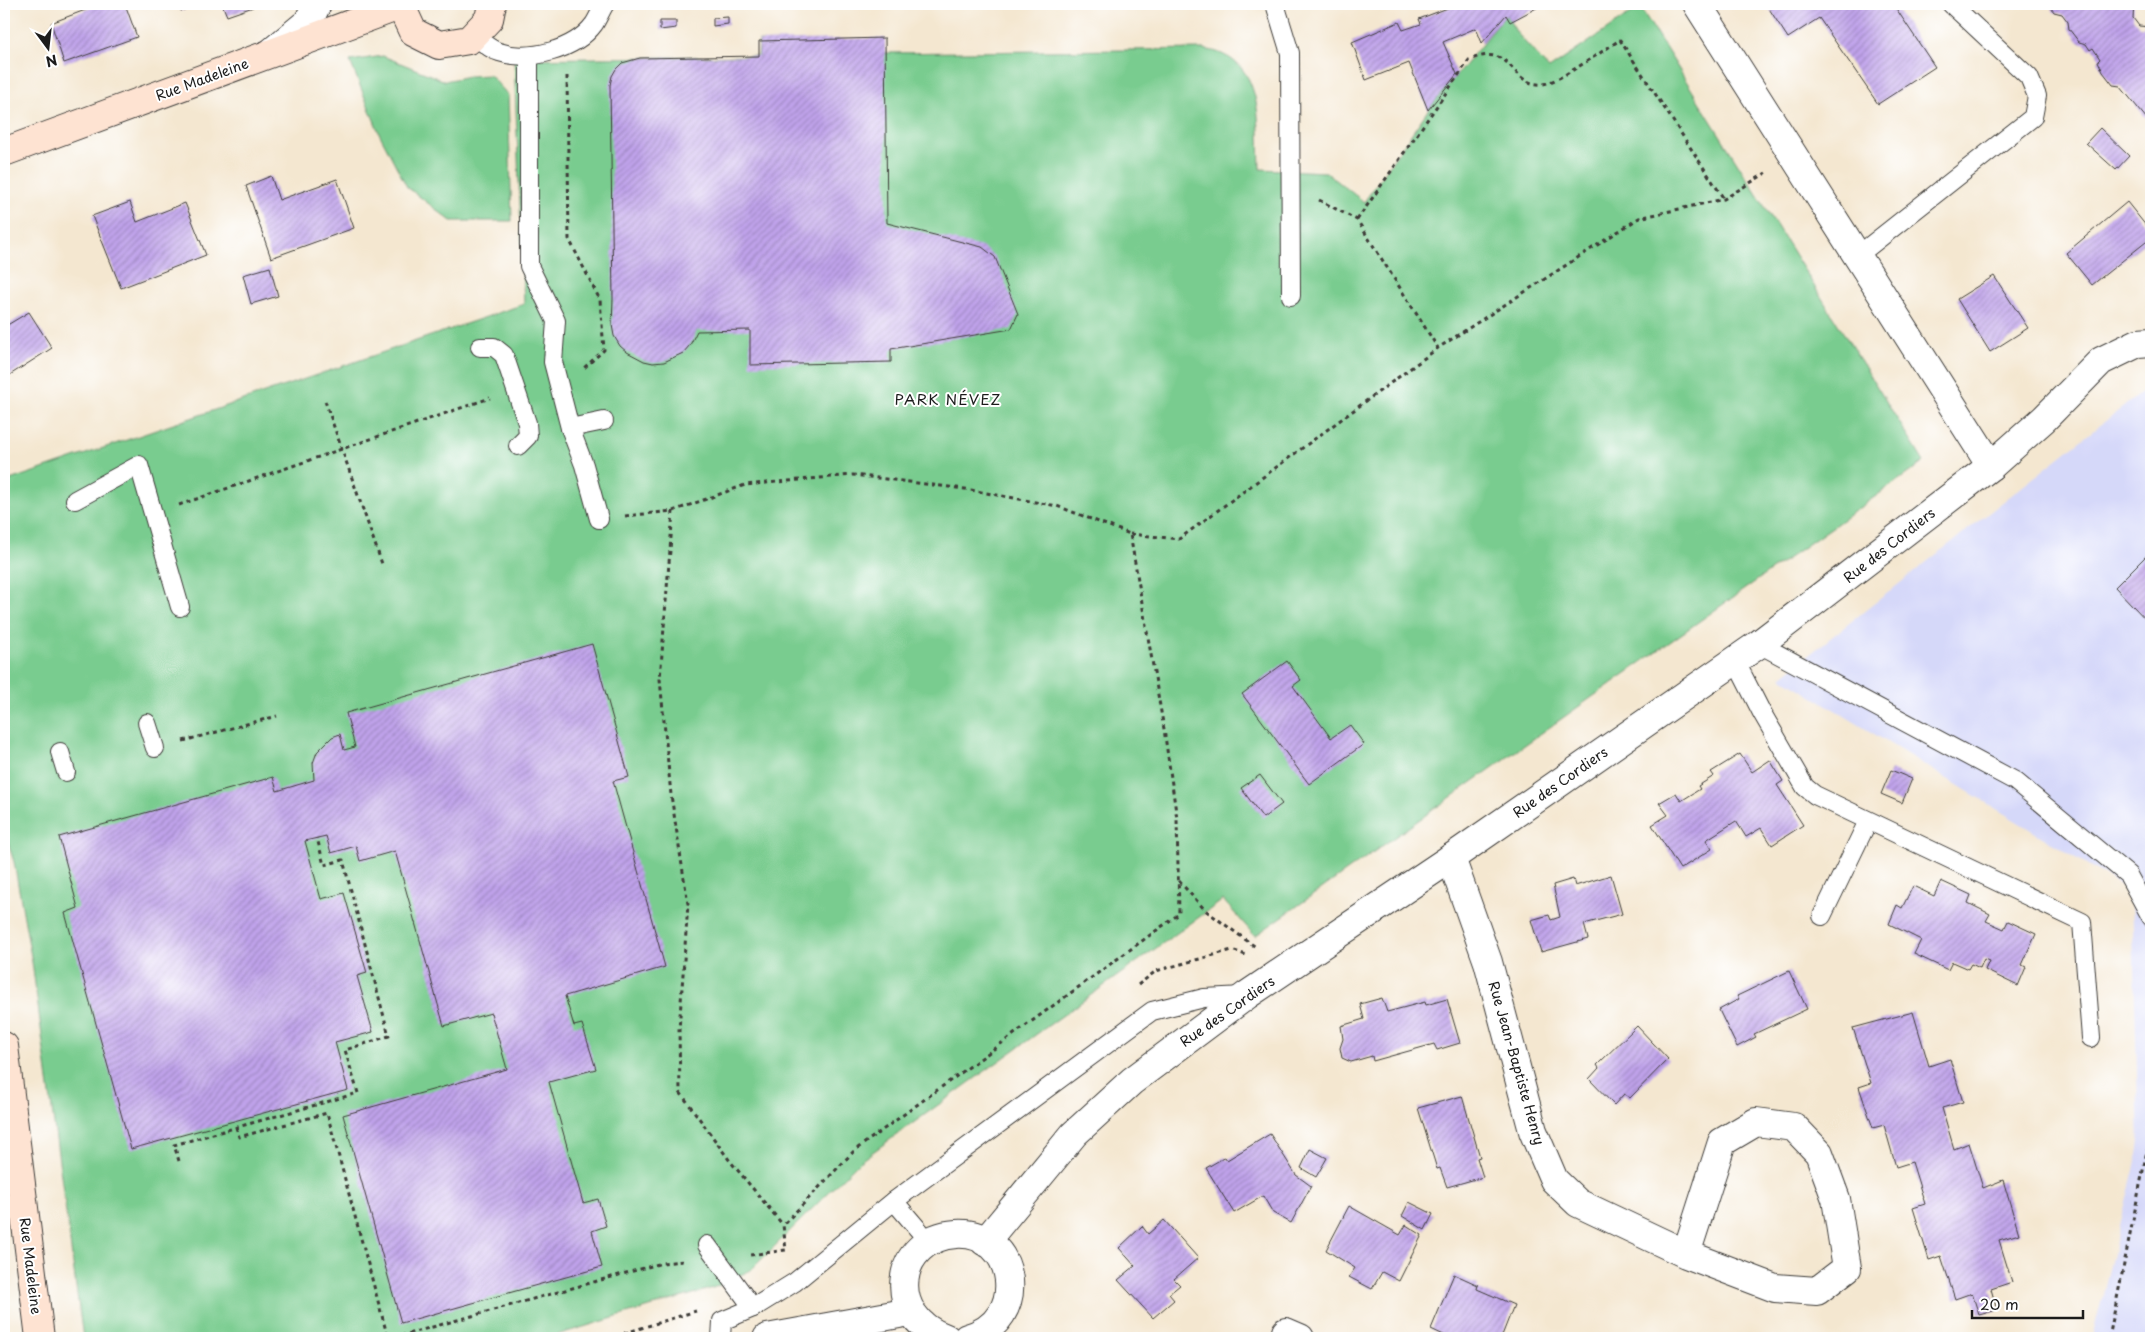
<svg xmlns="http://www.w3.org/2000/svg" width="2155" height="1342" font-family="'Playpen Sans',sans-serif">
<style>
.built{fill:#d5d8f9}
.green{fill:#79cc8f;stroke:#4a7456}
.building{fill:url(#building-hatch)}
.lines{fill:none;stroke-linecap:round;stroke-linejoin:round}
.lane-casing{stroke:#3c3a37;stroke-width:20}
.street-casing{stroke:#3c3a37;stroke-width:30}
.secondary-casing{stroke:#3c3a37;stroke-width:30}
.path{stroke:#3c3a37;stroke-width:3;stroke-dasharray:4 4;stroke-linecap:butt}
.lane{stroke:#fff;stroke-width:18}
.street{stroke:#fff;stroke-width:28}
.secondary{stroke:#fee3d2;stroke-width:28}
.labels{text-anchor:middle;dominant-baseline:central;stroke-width:4;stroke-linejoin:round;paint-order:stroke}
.street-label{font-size:14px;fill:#1c1c1c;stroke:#fff}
.neighbourhood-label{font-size:15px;letter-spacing:1px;fill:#1c1c1c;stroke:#fff}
</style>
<defs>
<pattern id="building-hatch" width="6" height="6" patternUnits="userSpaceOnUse" patternTransform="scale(1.25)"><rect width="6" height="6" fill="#c0a3eb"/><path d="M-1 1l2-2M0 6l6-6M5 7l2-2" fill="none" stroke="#9b84be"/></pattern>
</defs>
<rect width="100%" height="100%" fill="#fff"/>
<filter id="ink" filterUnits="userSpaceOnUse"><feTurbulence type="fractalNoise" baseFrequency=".02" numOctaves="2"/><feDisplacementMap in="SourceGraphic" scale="10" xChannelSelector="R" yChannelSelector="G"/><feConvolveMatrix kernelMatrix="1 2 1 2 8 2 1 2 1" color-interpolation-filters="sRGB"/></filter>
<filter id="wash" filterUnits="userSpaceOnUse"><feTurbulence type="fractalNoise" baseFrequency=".0096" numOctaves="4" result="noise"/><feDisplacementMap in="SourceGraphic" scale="20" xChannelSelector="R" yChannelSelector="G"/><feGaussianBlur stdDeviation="1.12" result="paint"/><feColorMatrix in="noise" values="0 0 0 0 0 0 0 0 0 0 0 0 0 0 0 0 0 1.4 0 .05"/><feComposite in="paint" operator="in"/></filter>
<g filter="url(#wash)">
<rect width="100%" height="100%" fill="#f4e7d0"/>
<polygon class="built" points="2151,385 2151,1338 2092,1338 2139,1149 2132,892 1781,677"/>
<g class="green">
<path d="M1640,7l284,455 -669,474 -32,-36 -364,262 -108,108 -38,18 -166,50h-464l-51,-376 -18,-100 -10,-32v-348l520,-178 -10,-245 244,-3 1,-15 126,12 318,-4c6,1 13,2 19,5 43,18 36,77 38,115l66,3 38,30 64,-92 78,-95 11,18 32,36z"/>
<polygon points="383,56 445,81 469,76 490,75 508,95 512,221 451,221 407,187 380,135 350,61"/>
</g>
<g id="blocks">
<g class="building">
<polygon points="101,4 125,4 137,37 64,63 51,23"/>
<polygon points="178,4 199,4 181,11"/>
<polygon points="222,4 252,4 253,7 227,16"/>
<polygon points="1458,4 1544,4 1510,22 1506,15 1482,43 1476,28 1443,42 1457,74 1428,110 1409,63 1366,80 1352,42 1399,22 1403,30 1421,24 1419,19"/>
<polygon points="1766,4 1893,4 1935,67 1878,104 1819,18 1788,38"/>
<polygon points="2048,4 2134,4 2133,18 2139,26 2151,27 2151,131 2147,125 2147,119 2120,86 2113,85 2103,72 2098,61 2100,59 2093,48 2090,50 2086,44 2079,42 2069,29 2068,22 2062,14 2054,12"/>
<polygon points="728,17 728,24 713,26 713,18"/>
<polygon points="660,21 676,21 676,28 660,30"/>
<polygon points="885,38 887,223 982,247 995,257 1018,314 1011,329 891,349 891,362 750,365 750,330 697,331 690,345 683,353 664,362 653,363 644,361 627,352 620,346 614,336 612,325 613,299 610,85 612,76 616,69 622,63 640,58 759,56 759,41"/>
<polygon points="2100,128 2129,156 2116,170 2086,143"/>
<polygon points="271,176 279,200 337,179 354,228 271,258 246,186"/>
<polygon points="130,202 137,222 185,203 206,255 121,288 92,216"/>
<polygon points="2127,202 2151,232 2151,238 2092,285 2066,253"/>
<polygon points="270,267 278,296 251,304 243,275"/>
<polygon points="1994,276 2028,328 1990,352 1957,299"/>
<polygon points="29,312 52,348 5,378 4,327"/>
<polygon points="2151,551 2151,625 2115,587"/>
<polygon points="592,644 629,777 613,781 665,967 565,996 574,1026 582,1024 596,1069 549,1082 583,1203 598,1199 606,1226 592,1231 602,1267 401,1323 343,1115 507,1069 491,1013 444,1026 395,851 360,861 356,846 331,853 326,836 305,841 321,899 344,893 367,973 357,976 373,1032 335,1042 348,1090 131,1149 65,913 78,908 59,837 273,777 277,791 314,780 313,763 317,752 332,737 340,734 344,750 355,747 346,713"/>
<polygon points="1287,661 1301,680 1293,686 1331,738 1350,725 1364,744 1309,784 1242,694"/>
<polygon points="1740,754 1752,772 1770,760 1783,781 1777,785 1803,825 1772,845 1761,828 1746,837 1736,821 1706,840 1712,849 1680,869 1652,825 1668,815 1659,803 1676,793 1681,801 1700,789 1698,786 1714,776 1711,772"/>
<polygon points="1891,770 1912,779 1902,803 1881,794"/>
<polygon points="1260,775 1282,804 1263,818 1241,788"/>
<polygon points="1611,875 1622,914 1584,924 1588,939 1541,952 1531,920 1549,915 1551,920 1560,917 1553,885 1573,879 1575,886"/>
<polygon points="1941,881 1971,895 1968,903 1990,914 1986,921 2004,929 2008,921 2036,934 2022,965 2026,967 2018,986 1985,970 1989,961 1984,959 1980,968 1971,964 1968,969 1952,962 1948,970 1914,954 1921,940 1889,924 1897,905 1902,908 1913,886 1934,896"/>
<polygon points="1789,971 1807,1009 1754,1034 1756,1037 1737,1047 1719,1010 1739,999 1737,996"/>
<polygon points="1382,998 1387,1012 1425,1002 1426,1005 1447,999 1460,1043 1437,1050 1434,1044 1373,1061 1372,1056 1351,1062 1342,1058 1340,1048 1343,1039 1341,1026 1364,1019 1360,1004"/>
<polygon points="1913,1012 1929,1066 1950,1059 1963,1102 1942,1108 1954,1149 1969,1143 1983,1188 2003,1180 2019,1234 1999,1240 2012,1282 1991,1289 1997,1310 1979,1315 1972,1293 1955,1299 1941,1256 1929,1260 1913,1208 1925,1204 1912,1162 1896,1167 1884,1125 1873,1128 1859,1087 1871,1083 1853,1028"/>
<polygon points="1637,1026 1668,1059 1630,1098 1624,1094 1614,1105 1589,1079 1599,1068 1597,1065"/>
<polygon points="1462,1096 1480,1157 1477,1158 1483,1177 1447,1187 1440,1168 1437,1169 1418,1108"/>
<polygon points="1270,1134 1296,1175 1311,1186 1291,1223 1273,1213 1263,1196 1234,1213 1206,1168 1225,1157 1227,1160"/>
<polygon points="1310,1149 1327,1158 1316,1177 1301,1168"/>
<polygon points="1409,1202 1433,1214 1425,1230 1402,1216"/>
<polygon points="1349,1206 1400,1235 1406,1225 1422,1235 1399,1281 1382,1272 1372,1289 1349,1277 1355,1268 1326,1250"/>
<polygon points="1164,1220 1198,1258 1174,1279 1180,1285 1169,1294 1174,1300 1153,1318 1118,1280 1135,1266 1119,1248 1142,1226 1148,1234"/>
<polygon points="1454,1274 1478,1285 1477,1289 1514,1305 1501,1338 1450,1338 1431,1329"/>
</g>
</g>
</g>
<g filter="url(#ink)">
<use href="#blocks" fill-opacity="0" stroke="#3c3a37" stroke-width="1"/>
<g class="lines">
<g class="lane-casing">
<g id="lane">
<polyline points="1275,4 1290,53 1291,296"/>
<path d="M474,35c7,6 15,14 25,17 30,10 76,-2 95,-28 4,-6 7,-14 11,-20"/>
<polyline points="529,56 529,266 556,321 553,362 570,428 584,465 599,519"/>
<polyline points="1857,256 2033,117 2037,96 2029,77 1951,4"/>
<polyline points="480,347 494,347 504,355 527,423 528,436 518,446"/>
<polyline points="570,428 604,421"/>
<polyline points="75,500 139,465 180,607"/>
<polyline points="1759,644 2015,781 2128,875 2151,917"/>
<polyline points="1735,660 1762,713 1805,787 1815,795 2082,922 2091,1038"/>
<polyline points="147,723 155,748"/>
<polyline points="60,752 66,772"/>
<polyline points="1822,916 1868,821"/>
<polyline points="894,1201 929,1242"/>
<polyline points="707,1245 753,1308"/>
<polyline points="721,1338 722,1321 753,1308 795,1282 894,1201 1152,1011 1204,998 1244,996"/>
</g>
</g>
<g class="street-casing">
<g id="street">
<polyline points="1697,4 1991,466"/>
<polyline points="273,51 308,22 317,4"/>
<polyline points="1451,858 1488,962 1533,1131 1554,1180 1578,1203 1686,1254 1775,1288 1817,1291 1847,1268 1836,1199 1819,1153 1794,1127 1756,1122 1722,1142 1686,1254"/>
<polyline points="985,1242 1074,1134 1132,1081 1247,995 1451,858 1759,644 1991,466 2044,419 2101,361 2138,343 2151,342"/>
<polyline points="1286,1332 1300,1338"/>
<polyline points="767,1338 910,1312"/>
<path d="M946,1338c-62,-21 -52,-100 10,-104 61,-4 76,87 11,104"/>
</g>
</g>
<g class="secondary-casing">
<g id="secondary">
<polyline points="400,4 413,32 439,45 469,40 489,19 492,4"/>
<polyline points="4,152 399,6"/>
<polyline points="4,1046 40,1338"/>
</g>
</g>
<g class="path">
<polyline points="567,76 569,239 600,300 604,350 584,368"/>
<polyline points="1319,200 1357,220 1438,348"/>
<path d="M1357,220l112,-160c46,-19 40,27 74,24 14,-1 62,-35 77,-44l104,159"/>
<polyline points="325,401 382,564"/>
<polyline points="179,505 490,398"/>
<polyline points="673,511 660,679 671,795 688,904 679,1030 680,1092 730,1161 783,1225"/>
<polyline points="625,516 673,511 745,485 853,475 965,489 1057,506 1130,534 1164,729 1177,819 1179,914 855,1150 783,1225 786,1250 750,1255"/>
<polyline points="1130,534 1179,539 1438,348 1639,218 1724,199 1766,173"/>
<polyline points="183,741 277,716"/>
<polyline points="1179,881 1205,910 1257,948"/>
<polyline points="1138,985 1156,971 1232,950 1246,955"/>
<polyline points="236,1127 239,1137 327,1113 388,1338"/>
<polyline points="179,1161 174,1145 358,1093 345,1050 389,1036 343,860 324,865 317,838"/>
<polyline points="393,1338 662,1263 684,1261"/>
<polyline points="609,1338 696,1311"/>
<polyline points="2109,1338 2149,1141 2151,1115"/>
</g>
<use href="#lane" class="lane"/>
<use href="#street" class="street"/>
<use href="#secondary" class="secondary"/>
</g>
</g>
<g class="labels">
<g class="street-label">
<text transform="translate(202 79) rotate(-20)">Rue Madeleine</text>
<text transform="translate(1889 545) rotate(-38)">Rue des Cordiers</text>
<text transform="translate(1560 782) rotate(-35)">Rue des Cordiers</text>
<text transform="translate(1227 1011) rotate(-35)">Rue des Cordiers</text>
<text transform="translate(1517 1063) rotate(74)">Rue Jean-Baptiste Henry</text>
<text transform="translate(31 1266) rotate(83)">Rue Madeleine</text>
</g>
<g class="neighbourhood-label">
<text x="948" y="398">PARK NÉVEZ</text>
</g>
</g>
<rect width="2155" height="1342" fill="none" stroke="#fff" stroke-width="20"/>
<g transform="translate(48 48) rotate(165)" stroke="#ffffff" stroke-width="4" paint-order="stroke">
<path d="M0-4L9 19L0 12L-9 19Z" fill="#1c1c1c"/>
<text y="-8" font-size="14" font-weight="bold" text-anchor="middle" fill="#1c1c1c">N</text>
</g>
<path d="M1972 1310v8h111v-8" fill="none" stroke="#1c1c1c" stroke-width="2.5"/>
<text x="1980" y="1310" font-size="15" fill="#1c1c1c" stroke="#ffffff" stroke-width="4" paint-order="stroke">20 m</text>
</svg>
